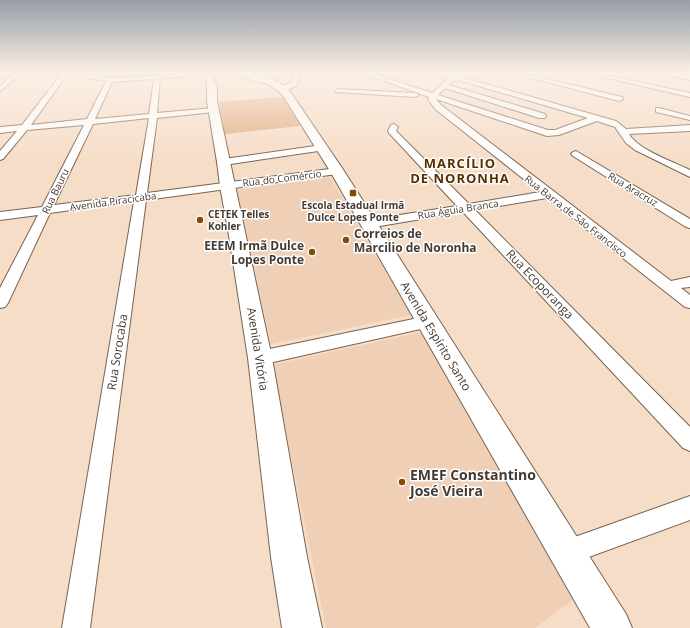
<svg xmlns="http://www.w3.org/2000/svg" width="690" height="628" font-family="'Open Sans',sans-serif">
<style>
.built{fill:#efd0b6}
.green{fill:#e2af84}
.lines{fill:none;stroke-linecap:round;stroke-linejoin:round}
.street-casing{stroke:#796351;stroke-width:2}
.secondary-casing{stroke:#796351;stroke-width:2}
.street{fill:#fff;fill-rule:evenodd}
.secondary{fill:#fff;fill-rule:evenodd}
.poi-dot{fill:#854a03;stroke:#fff;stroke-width:1.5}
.labels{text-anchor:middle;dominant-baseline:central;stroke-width:3;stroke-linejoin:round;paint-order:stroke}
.far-street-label{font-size:10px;fill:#443a32;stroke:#fff}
.far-poi-label{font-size:10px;font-weight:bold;fill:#443a32;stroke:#fff}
.poi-label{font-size:12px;font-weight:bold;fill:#443a32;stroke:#fff;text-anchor:start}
.street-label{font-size:12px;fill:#443a32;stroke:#fff}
.far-district-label{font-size:13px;font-weight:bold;letter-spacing:1px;fill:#572e01;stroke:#fff}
.near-poi-label{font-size:14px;font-weight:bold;fill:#443a32;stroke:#fff;text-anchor:start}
</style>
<rect width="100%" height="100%" fill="#f6ddc8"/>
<g class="built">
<polygon points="330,177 411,315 271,344 237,190"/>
<polygon points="422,332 574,599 535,628 326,628 272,365"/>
</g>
<polygon class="green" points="283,97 300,126 225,134 219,102"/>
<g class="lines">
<g class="street-casing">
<g id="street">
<polygon points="15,73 22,73 0,91 0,86"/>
<path d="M62,73h6l-37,52 56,-6 19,-38 -17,-3 -15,-5c13,0 24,5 37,5 33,0 67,-5 100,-5l-3,2 -48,3 -3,35 57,-5 4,2 -4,2 -57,6 -10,75 190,-25 5,3 -5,3 -191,26 -56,428h-28l72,-427 -84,12 -42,90 -3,4 -5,1v-20l38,-73 -38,5v-8l42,-5 42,-82 -57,5 -24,29 -3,1v-9l17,-20 -17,2v-6l22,-2zM154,79l-5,35 -54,5 17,-37zM149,118l-13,77 -82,10 39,-81z"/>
<polygon points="295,73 301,73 297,85 290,89 282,89 282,87 292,82"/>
<path d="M362,73h9l61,20 17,-15 -12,-5 16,2 2,-2h6l-3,3 158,45 10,8 64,-4v6l-61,3c9,16 45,28 61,36v7l-55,-27 -9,-7 -11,-16 -18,-6 -38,14 -12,1 -111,-37 5,6 230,176 19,-4v10l-9,1 9,7v13l-5,-1 -23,-18 -115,-91 -72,12 215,217v24l-7,-3 -220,-236 -95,16 -4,-1 -2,-3 2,-3 4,-1 89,-14 -68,-73 -1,-2 3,-6 3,-1 4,3 -2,4 73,73 71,-12 -105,-83 -7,-10 1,-2zM455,79l133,39 -33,12h-7l-110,-35 7,-7 94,30h6l1,-2 -1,-2 -96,-29z"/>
<polygon points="512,73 522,73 622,97 623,99 619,101"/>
<polygon points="585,73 596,73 690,93 690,97"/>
<polygon points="661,73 673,73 690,76 690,80"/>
<polygon points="338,89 415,93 419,95 415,97 336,92 335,91"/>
<polygon points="656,108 659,108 690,116 690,120 656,112"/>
<polygon points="322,145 327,148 325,150 224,165 219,162 224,159"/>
<polygon points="576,151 690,219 690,228 686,227 573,156 571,154 573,152"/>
<polygon points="428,316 434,318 436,322 434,326 260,365 254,363 251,358 254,353 260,351"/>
<polygon points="690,496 690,520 567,565 558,561 554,552 558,543"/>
</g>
</g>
<g class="secondary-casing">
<g id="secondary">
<polygon points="202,73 211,73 217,86 217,101 272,358 307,557 322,628 282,628 271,557 248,358 229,236 220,186 217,162 207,101 207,86 205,77"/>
<path d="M233,73c19,0 42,3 56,17l55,81 282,443 6,14h-42l-260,-457 -48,-77 -14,-10 -34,-9z"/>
</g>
</g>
<use href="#street" class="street"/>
<use href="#secondary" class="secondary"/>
</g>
<linearGradient id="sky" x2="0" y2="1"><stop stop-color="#959da6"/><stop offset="0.45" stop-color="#fbf0e6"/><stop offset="1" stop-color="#fbf0e6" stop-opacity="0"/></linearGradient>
<rect width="690" height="161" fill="url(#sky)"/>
<g class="poi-dot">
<rect x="349" y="189" width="8" height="8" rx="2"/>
<circle cx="200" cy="220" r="4"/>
<circle cx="346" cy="240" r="4"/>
<circle cx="312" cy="252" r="4"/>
<circle cx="402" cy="482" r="4"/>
</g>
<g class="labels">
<g class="far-street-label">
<text transform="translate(282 178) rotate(-7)">Rua do Comércio</text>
<text transform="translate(633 189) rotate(31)">Rua Aracruz</text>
<text transform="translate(55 191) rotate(-64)">Rua Bauru</text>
<text transform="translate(113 201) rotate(-8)">Avenida Piracicaba</text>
<text transform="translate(458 209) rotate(-9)">Rua Águia Branca</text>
<text transform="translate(576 216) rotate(38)">Rua Barra de São Francisco</text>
</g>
<g class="far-poi-label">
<text x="353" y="205">Escola Estadual Irmã<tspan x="353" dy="12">Dulce Lopes Ponte</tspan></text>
<text x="208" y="214" text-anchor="start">CETEK Telles<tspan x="208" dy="12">Kohler</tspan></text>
</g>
<g class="poi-label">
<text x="354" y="233">Correios de<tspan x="354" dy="14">Marcilio de Noronha</tspan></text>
<text x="304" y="245" text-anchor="end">EEEM Irmã Dulce<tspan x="304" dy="14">Lopes Ponte</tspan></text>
</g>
<g class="street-label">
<text transform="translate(540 284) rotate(46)">Rua Ecoporanga</text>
<text transform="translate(436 336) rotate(59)">Avenida Espírito Santo</text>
<text transform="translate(258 349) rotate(81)">Avenida Vitória</text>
<text transform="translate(117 352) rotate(-81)">Rua Sorocaba</text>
</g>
<g class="far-district-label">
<text x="460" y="163">MARCÍLIO<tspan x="460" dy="15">DE NORONHA</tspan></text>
</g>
<g class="near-poi-label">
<text x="410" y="474">EMEF Constantino<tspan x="410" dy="16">José Vieira</tspan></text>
</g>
</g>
</svg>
